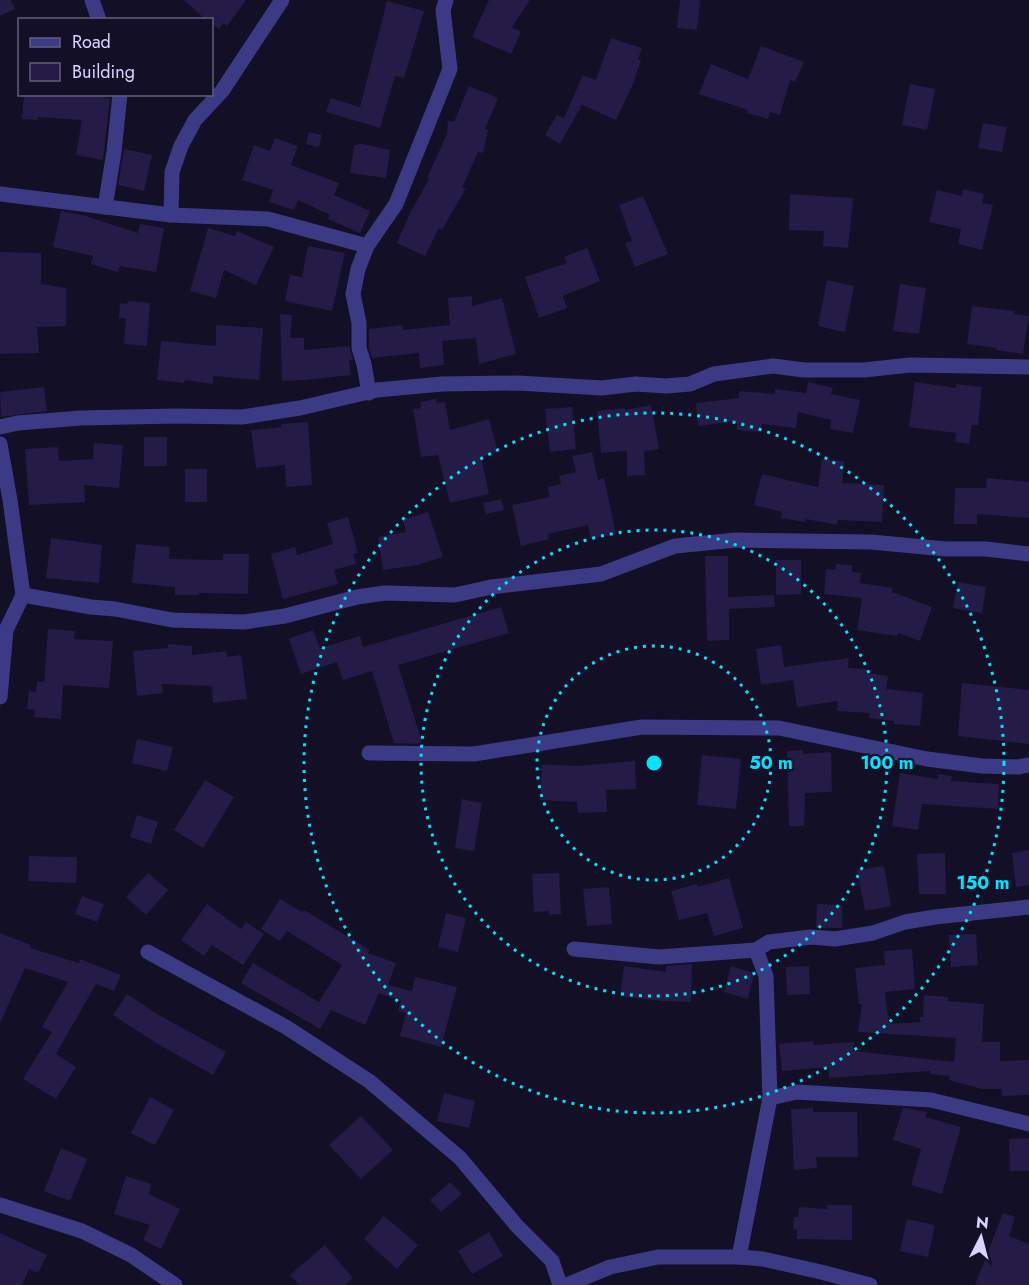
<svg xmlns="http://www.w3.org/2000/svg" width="1029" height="1285" font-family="Jost,sans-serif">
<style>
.building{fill:#241b47}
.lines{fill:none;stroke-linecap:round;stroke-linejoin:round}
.minor{stroke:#3d3a85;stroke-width:15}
.ring{fill:none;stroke:#00e5ff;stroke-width:3;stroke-dasharray:3 6}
.centre{fill:#00e5ff;stroke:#130f26;stroke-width:3}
.ring-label{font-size:18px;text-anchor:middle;font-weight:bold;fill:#00e5ff;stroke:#130f26;stroke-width:4.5;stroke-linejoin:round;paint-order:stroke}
</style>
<rect width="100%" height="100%" fill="#130f26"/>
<g class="building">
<polygon points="0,0 11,0 15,9 0,16"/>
<polygon points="184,0 246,0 227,26 223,23 219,29 212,24 212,20 206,20"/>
<polygon points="489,0 530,0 512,27 521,32 511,54 472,37"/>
<polygon points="680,0 700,0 697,30 677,28"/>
<polygon points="387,1 424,11 404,78 395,76 380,128 326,112 331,98 360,107"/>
<polygon points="611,38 642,48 638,59 641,60 633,84 616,120 582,105 560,144 545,135 557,115 564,118 583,75 596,80"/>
<polygon points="761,46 804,62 795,82 790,80 780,115 770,112 768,119 747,113 748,110 699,94 711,64 748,79"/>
<polygon points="910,84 935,89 927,130 902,125"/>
<polygon points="469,86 498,98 485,129 488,130 483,153 478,152 462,188 466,188 442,230 439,228 425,256 397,243 410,213 429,179 427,178 447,134 448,121 454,122"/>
<polygon points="24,94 49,96 49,94 105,94 104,98 110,98 103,160 76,155 82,120 38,117 38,120 22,119"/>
<polygon points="983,123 1007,127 1002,152 978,148"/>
<polygon points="309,132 322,135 319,147 306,144"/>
<polygon points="275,138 298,146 291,165 339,183 334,195 370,211 360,233 328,219 330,215 298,200 294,210 269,202 273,190 242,180 254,145 270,151"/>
<polygon points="359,143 390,150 386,178 350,173 354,145 358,145"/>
<polygon points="124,149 152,155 144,191 118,185"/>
<polygon points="963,189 984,194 982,203 993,205 982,250 958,244 961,229 929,222 937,190 962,196"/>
<polygon points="790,194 853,198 848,248 823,246 824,231 789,230"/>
<polygon points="643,196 668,254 635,267 625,243 632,241 619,205"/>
<polygon points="61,211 86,216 138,233 140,224 164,228 156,272 120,266 118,272 91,264 93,256 53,247"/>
<polygon points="208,228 235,236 237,231 274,247 256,285 224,270 216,298 190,291"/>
<polygon points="308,246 345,253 332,311 285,301 290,275 302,277"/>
<polygon points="587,248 600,281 563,296 567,308 539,318 525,277 567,263 564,257"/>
<polygon points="0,252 41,253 41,284 66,288 66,326 37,327 39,353 0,354"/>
<polygon points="827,280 854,286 845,332 818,326"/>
<polygon points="900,284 926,288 919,334 893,331"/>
<polygon points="472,296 472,306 502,298 516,354 479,364 476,338 442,341 444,365 420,368 419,353 372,358 369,347 369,329 402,325 403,330 450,325 448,298"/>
<polygon points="128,301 150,303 147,346 124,344 126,318 119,318 120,303 127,304"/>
<polygon points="972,306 1014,311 1014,314 1029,316 1023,354 996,350 997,348 967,344"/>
<polygon points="280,314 292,315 290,338 304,338 304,350 349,346 353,360 349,360 351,375 305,380 282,381"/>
<polygon points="216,325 263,328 259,380 213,376 213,384 185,380 184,383 157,380 161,341 216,346"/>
<polygon points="808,382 833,388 831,394 860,400 853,433 830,429 831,420 798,412 796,428 762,424 761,432 737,430 737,421 698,426 696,403 739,398 739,391 775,394 775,389 806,393"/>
<polygon points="915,382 956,388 956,384 982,387 978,425 972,425 969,444 955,442 956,433 909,427"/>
<polygon points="44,387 47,411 1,417 0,392"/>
<polygon points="436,399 437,403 445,402 450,430 489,419 498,452 481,457 489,494 450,503 438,455 421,457 413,409 421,408 420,402"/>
<polygon points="651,405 659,449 644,451 645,475 627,476 627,451 601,453 597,411 625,408 625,410"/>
<polygon points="572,407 576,449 550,452 545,409"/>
<polygon points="308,422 312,485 286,487 285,465 256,468 251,430 282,427 281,424"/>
<rect x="144" y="437" width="23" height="29"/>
<polygon points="94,443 123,445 119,488 84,485 85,502 29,505 25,449 58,447 59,461 93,459"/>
<polygon points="592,452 598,480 604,478 616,534 591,539 588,525 548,534 549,539 521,546 512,505 550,497 547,487 561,484 559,476 576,472 572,456"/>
<polygon points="822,459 844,461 842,483 884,485 882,522 838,520 837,525 806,519 805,522 781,518 782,512 754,505 762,474 818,487"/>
<rect x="185" y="469" width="22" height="33"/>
<polygon points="987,478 1029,482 1029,518 977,514 977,524 954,524 955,488 986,488"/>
<polygon points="501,499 504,510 486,514 483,503"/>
<polygon points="428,512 443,557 418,565 383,570 378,537 406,532 403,520"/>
<polygon points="348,517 358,553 353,554 356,564 334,570 338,584 283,599 271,554 295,547 297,555 333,544 327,523"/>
<polygon points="51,538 102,545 99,583 46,578"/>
<polygon points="136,544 170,547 169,559 223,560 223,554 249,554 248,594 199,593 199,595 175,595 175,587 132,583"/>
<polygon points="705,556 728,556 728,597 774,595 775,607 729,609 729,640 707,641"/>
<polygon points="776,560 801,560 801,594 776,595"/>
<polygon points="836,564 852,565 852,572 861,573 860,583 893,588 892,592 932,607 920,641 898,633 897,636 857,630 862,598 824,594 826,569 835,570"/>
<polygon points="958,582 986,587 982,613 953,608"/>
<polygon points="501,607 509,633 398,665 422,742 417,744 394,743 372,671 343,680 337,662 301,674 289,639 313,630 320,648 360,636 363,647"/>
<polygon points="48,629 75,631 74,639 113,641 109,688 63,685 61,719 34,717 35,710 27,709 29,691 36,692 37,682 44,682"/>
<polygon points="168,644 192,646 192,655 226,651 227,657 241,655 247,699 213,703 212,686 162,684 163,693 137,696 133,651 168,648"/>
<polygon points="781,645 784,667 849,658 848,668 867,669 867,673 888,676 886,689 923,693 920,726 894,724 894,721 869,718 870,713 837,711 838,701 797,707 793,680 761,685 756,649"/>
<polygon points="962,683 1029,690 1029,744 958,736"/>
<polygon points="137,739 173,747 167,771 132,763"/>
<polygon points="803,750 803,754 831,752 832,792 805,793 804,826 789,826 787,751"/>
<polygon points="702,755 741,759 736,809 697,805"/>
<polygon points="635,761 636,789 606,790 607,812 578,813 577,802 540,800 542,764 575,766"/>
<polygon points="900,773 938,779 938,774 952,776 951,781 999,784 998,809 922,804 918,830 892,826"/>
<polygon points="205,780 234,797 203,848 174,830"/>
<polygon points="462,799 482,803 474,851 455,848"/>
<polygon points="137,815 158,822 151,844 130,837"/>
<polygon points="1029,850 1029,885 1016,887 1012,853"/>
<polygon points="945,853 946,894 919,894 917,854"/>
<polygon points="29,856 77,857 76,883 28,881"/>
<polygon points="884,866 891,906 865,911 857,870"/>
<polygon points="148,873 168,890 146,915 126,897"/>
<polygon points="559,873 561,914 549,915 549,911 534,912 532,874"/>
<polygon points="729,878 743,928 714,936 707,913 679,920 671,891 697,884 698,887"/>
<polygon points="609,887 612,924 587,926 583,889"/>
<polygon points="82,896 104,904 97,922 75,914"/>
<polygon points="280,899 302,912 304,910 370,950 368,953 396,963 388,985 412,991 415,977 457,987 441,1047 400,1036 406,1013 398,1011 401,1001 379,993 365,1025 331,1010 320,1029 241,983 253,963 319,1002 342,965 287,931 280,941 261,929"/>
<polygon points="207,904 241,929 246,922 264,934 243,965 212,945 204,956 181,940"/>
<polygon points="817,904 842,905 842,928 816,928"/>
<polygon points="446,913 466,918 458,952 438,947"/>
<polygon points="0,933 31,945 30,948 79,963 80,959 121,975 114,991 96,984 56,1054 76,1067 56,1099 23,1079 52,1032 42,1027 68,982 25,968 0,1023"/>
<polygon points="976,934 978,965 951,967 949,935"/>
<polygon points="912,949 915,989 885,992 889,1024 920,1022 920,1017 923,1017 924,995 948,997 948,1001 984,1004 982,1042 1000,1042 1000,1061 1029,1060 1029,1095 1002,1096 1002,1089 982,1089 949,1080 950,1076 930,1074 930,1071 829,1078 829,1067 782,1071 779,1044 813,1041 813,1045 854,1042 853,1051 954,1062 956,1038 858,1032 862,1004 859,1004 855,968 885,965 884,951"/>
<polygon points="692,964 691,1002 662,1001 620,996 624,966 666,972 666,966"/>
<polygon points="731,966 754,973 748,999 724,992"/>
<polygon points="809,966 810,994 787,995 786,967"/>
<polygon points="127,994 157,1014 226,1052 213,1075 156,1043 113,1015"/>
<polygon points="444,1093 475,1101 469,1128 437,1121"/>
<polygon points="150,1097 174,1110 155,1145 131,1133"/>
<polygon points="813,1108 813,1112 857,1112 858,1157 816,1157 817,1168 794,1170 791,1109"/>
<polygon points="903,1108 927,1112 925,1117 961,1127 942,1194 911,1185 921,1149 893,1140"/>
<polygon points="361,1116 393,1150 361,1179 329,1145"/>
<polygon points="1029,1138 1029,1171 1010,1171 1009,1139"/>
<polygon points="61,1148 87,1159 70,1201 44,1191"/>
<polygon points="126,1176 151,1184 149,1194 180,1209 161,1249 143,1240 150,1225 114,1214"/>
<polygon points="450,1182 462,1194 441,1212 430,1200"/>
<polygon points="827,1205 852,1205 852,1240 797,1239 797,1230 793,1229 794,1217 798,1217 799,1207 827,1209"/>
<polygon points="1003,1213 1015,1217 1009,1236 1029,1244 1029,1285 975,1285"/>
<polygon points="384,1216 418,1245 397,1269 364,1239"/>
<polygon points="907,1219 935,1225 928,1257 900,1251"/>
<polygon points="489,1232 503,1256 472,1274 458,1251"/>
<polygon points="0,1233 47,1255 38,1273 29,1269 22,1285 0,1285"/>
<polygon points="325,1245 353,1278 345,1285 299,1285 290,1275"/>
</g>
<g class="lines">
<g class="minor">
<polyline points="92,0 99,20"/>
<polyline points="0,194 171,215 268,219 367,246"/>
<polyline points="105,207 114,152 120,94"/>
<polyline points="171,215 172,172 181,146 195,120 222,91 282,0"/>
<polyline points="369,393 364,364 359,348 359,323 353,294 358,269 367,246 396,204 450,69 443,10 446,0"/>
<polyline points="0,427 18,423 81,418 176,416 242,417 300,408 377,390 442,384 518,383 602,388 636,384 666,386 690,384 714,374 773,366 804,370 864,370 910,365 1029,367"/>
<polyline points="0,444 10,500 23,595"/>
<polyline points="0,697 6,630 23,595 91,607 115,609 172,620 244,622 285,616 357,597 385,593 455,595 491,587 601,574 675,546 736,540 871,542 946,549 986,549 1029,554"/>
<polyline points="369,753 474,754 642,727 779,728 927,759 982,766 1018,767 1029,765"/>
<polyline points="574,949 659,957 756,950 769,942 811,937 835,939 873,933 905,922 935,917 1029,907"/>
<polyline points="756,950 766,976 770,1098"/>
<polyline points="148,952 286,1027 369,1081 460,1158 517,1226 552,1261 560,1285"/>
<polyline points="0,1205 82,1231 131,1255 175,1285"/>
<polyline points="739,1257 770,1098 797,1092 931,1100 1029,1124"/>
<polyline points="567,1285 610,1267 658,1257 739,1257 763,1259 821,1272 870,1285"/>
</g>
</g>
<g class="ring">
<circle cx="654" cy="763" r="117"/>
<circle cx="654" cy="763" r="233"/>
<circle cx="654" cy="763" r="350"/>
</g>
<circle cx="654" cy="763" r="9" class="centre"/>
<g class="ring-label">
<text x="771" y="769">50 m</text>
<text x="887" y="769">100 m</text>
<text x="983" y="889">150 m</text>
</g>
<rect x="18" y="18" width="195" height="78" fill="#130f26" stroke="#625e7d" stroke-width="1.5"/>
<rect x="30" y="38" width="30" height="9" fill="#3d3a85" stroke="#625e7d" stroke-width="1.5"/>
<text x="72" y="48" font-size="18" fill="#d9d4ff">Road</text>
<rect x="30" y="63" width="30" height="18" fill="#241b47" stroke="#625e7d" stroke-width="1.5"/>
<text x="72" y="78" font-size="18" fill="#d9d4ff">Building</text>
<g transform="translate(981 1237) rotate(6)" stroke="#130f26" stroke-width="4.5" paint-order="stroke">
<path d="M0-4.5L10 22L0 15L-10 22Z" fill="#d9d4ff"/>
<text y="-9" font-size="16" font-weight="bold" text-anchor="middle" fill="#d9d4ff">N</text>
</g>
</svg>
